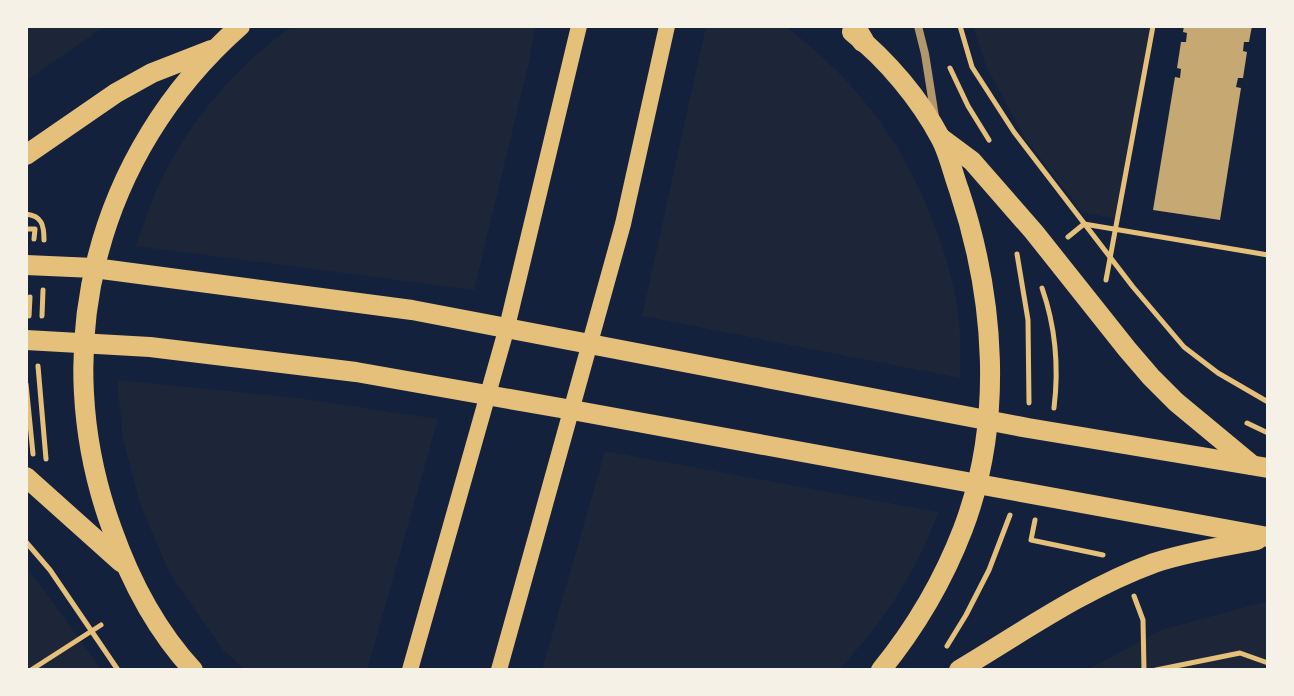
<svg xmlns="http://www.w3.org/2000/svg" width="1294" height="696" font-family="'IBM Plex Sans',sans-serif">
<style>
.green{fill:#1d2539}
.building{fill:#c6a872}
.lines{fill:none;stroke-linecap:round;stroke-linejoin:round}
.path{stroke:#e5c07b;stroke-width:5}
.minor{stroke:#b1986c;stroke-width:8}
.secondary{stroke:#e5c07b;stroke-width:16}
.primary{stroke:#e5c07b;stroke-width:20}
.trunk{stroke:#e5c07b;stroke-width:22}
</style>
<rect width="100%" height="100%" fill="#14213d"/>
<g class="green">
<polygon points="26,26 105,26 26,81"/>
<path d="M293,26h243l-7,36 -55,228 -338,-44c10,-29 20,-60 36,-87 29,-51 72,-99 121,-133z"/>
<path d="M706,26h79c78,59 126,127 157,220 9,28 17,59 18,89 1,14 0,29 0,43l-318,-62z"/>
<polygon points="973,26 1151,26 1117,219 1082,212 1025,138 986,66"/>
<polygon points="117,380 298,398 438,419 367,670 245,670 223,650 169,572 140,504 123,438"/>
<path d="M605,451l333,61c-21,60 -56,112 -99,158h-297z"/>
<polygon points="26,566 96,662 101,670 26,670"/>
<polygon points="1268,601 1268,670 1087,670 1161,630"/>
</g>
<polygon class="building" points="1184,26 1252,26 1249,42 1244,42 1243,51 1247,52 1243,78 1238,78 1236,87 1241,88 1220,220 1153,210 1175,77 1180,78 1181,69 1177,68 1181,42 1186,42 1187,33 1183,32"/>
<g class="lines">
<g class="path">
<polyline points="960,26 972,67 1014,132 1133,287 1184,347 1218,373 1268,402"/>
<polyline points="950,68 968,106 989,140"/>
<path d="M26,214c16,2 18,11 18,26"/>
<polyline points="26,229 35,229 34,239"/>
<polyline points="1068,237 1084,224 1268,255"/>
<polyline points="1017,254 1028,320 1029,403"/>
<polyline points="1106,280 1153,26"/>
<path d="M1042,288c14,40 17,79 12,120"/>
<polyline points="29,316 30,297"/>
<polyline points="42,316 43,290"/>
<polyline points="38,366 46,459"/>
<polyline points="26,384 33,454"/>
<polyline points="1247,423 1268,433"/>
<polyline points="1035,520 1031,540 1103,555"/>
<polyline points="26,542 50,570 118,670"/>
<polyline points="1134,596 1143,620 1144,670"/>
<polyline points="947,646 966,615 989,570 1010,515"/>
<polyline points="31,670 101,625"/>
<polyline points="1156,670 1240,653 1268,663"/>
</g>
<polyline class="minor" points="918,26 925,54 935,117"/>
<g class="secondary">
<polyline points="410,670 507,327 579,26"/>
<polyline points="499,670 623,224 667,26"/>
</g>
<g class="primary">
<path d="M852,32c35,28 68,67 89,107 8,15 12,35 18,51 36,108 45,231 4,339 -20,52 -47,98 -82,141"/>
<polyline points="941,138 972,161 1034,232 1127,349 1151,377 1176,402 1252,465"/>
<polyline points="26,155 116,93 152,73 211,50"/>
<polyline points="26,265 94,268 412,310 1028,428 1268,468"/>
<polyline points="26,340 150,347 356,372 572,410 1268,537"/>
<polyline points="26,477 121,562"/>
<path d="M193,670c-37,-40 -63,-90 -81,-141 -66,-180 -16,-376 128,-503"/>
<path d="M959,670c62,-37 126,-82 195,-107 33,-11 68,-16 103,-23"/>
</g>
<polyline class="trunk" points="854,26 863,41"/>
</g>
<rect width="1294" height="696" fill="none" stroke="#f6f1e7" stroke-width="56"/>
</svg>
